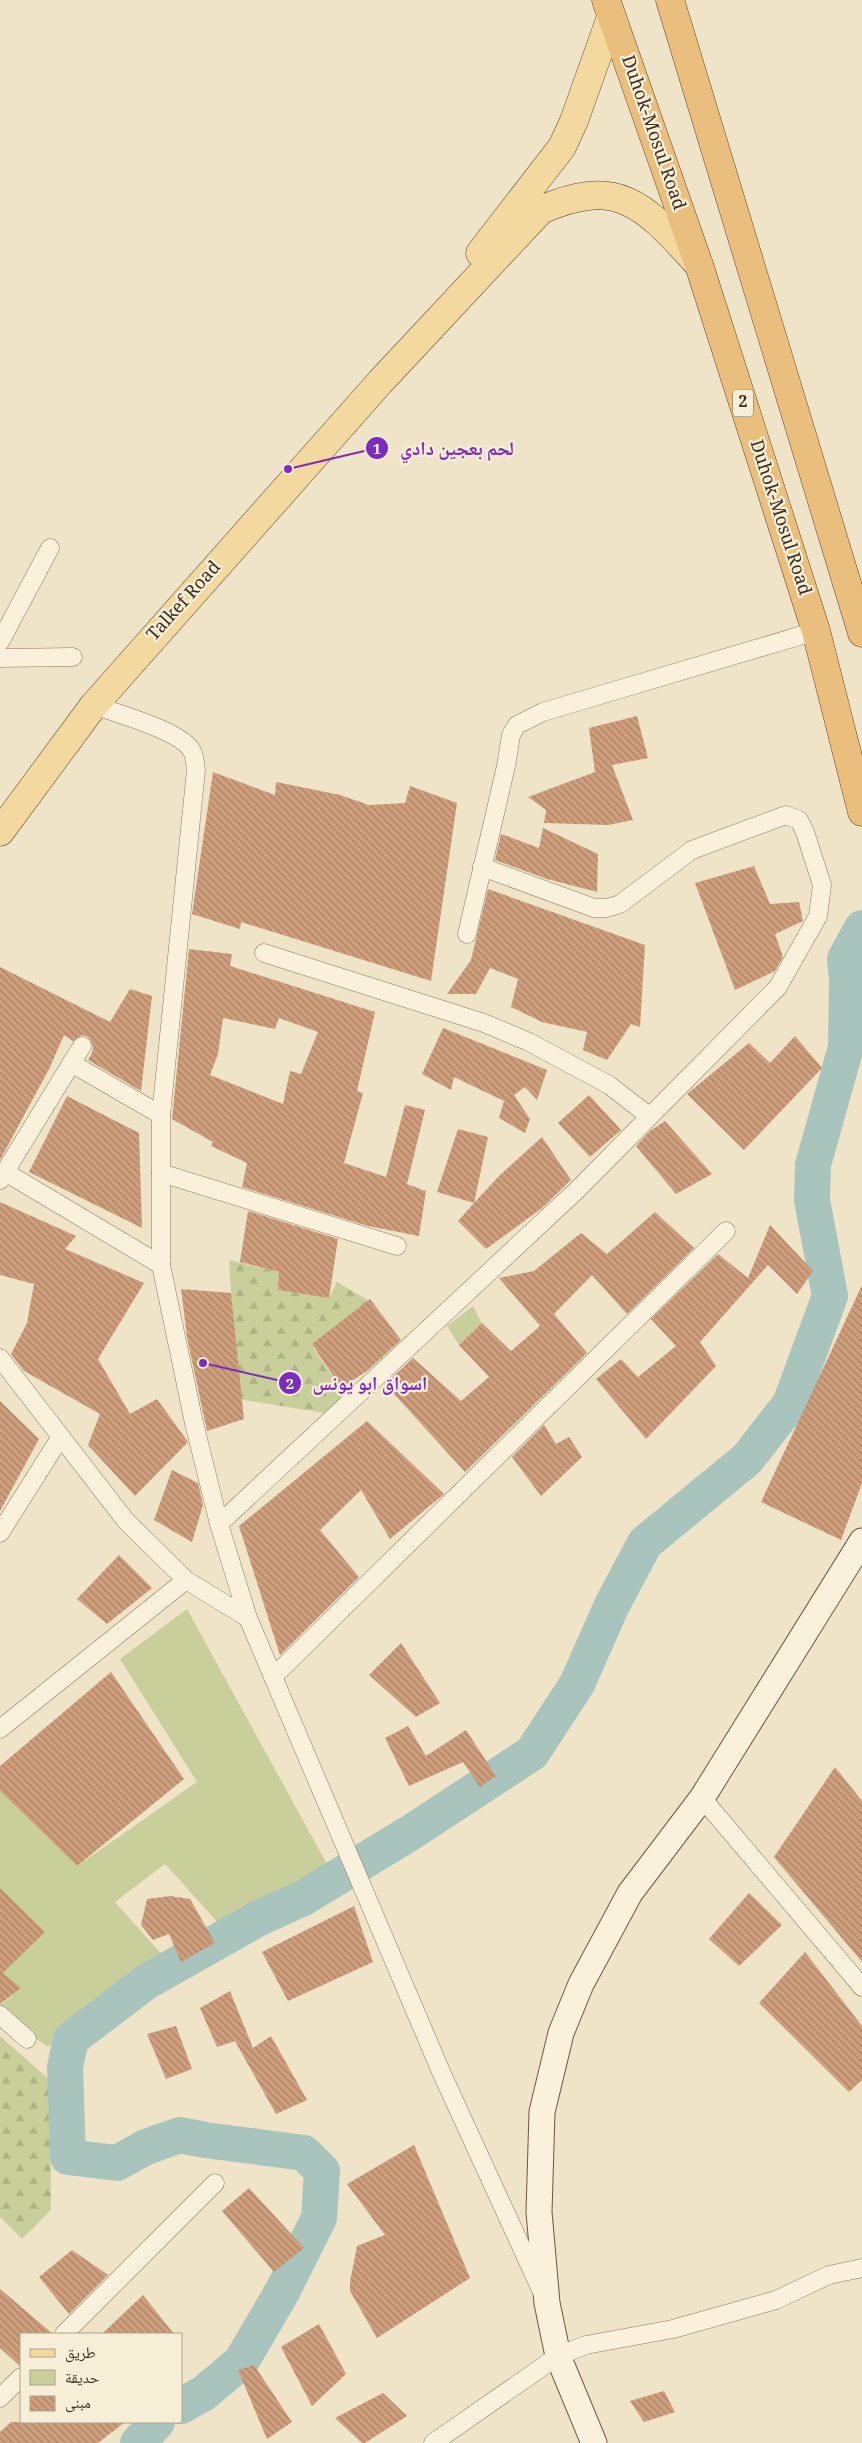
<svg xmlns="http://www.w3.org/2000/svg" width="862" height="2443" font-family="Georgia,'Noto Naskh Arabic',serif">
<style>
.green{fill:#c9cf9b}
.forest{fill:url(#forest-firs)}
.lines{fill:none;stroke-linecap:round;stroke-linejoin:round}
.river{stroke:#a9c4bc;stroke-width:36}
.building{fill:url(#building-back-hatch);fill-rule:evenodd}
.minor-casing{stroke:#8d765c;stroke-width:19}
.secondary-casing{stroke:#6f573f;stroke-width:27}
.primary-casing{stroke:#5b4430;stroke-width:29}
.trunk-casing{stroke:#5b4430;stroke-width:29}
.minor{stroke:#faf1dc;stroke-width:18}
.secondary{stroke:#faf1dc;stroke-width:25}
.primary{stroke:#f3d9a0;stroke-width:28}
.trunk{stroke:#eabe7c;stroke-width:28}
.labels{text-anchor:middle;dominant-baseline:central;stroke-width:4.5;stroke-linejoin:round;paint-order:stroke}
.shield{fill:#f7eed8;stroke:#756857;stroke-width:1}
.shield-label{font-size:16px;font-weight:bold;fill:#3d2e20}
.street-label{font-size:18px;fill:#3d2e20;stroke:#f7eed8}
.leader{fill:none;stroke:#7b2cbf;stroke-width:2}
.callout-dot{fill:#7b2cbf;stroke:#f7eed8;stroke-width:2}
.mark-label{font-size:15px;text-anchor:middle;font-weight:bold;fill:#fff}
.callout-label{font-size:19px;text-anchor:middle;font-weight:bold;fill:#7b2cbf;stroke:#f7eed8;stroke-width:4.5;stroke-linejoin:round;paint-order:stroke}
</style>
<defs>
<pattern id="forest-firs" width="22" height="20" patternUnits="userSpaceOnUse" patternTransform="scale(1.25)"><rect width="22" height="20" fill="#c9cf9b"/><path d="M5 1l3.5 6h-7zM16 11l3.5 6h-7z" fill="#aeb285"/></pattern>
<pattern id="building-back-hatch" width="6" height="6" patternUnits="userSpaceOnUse" patternTransform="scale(1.25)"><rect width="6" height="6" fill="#cf9f7d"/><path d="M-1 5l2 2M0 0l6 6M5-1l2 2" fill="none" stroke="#a98266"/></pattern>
</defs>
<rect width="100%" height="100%" fill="#f0e4c8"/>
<g class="green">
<polygon points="473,1306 482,1323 459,1345 447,1326"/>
<polygon points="187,1609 327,1864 220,1925 165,1864 115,1902 165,1958 48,2047 0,2013 0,2005 13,1995 0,1983 0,1791 77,1866 197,1782 120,1659"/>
</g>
<g class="forest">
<polygon points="229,1260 279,1272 278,1290 329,1298 337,1282 371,1302 313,1347 342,1391 336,1415 238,1399"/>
<polygon points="0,2036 50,2080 51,2210 22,2239 0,2217"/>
</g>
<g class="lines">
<g class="river">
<polyline points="181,2406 204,2393 241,2362 282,2292 319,2218 322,2171 304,2153 205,2140 180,2135 146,2147 117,2163 68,2157 65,2067 71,2039 146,1982 259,1918 303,1898 410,1833 532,1753 577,1684 612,1605 645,1543 747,1459 790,1404 830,1296 812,1200 813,1165 846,1047 847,979 845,959 862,928"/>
<polyline points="138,2443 157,2422"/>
</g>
</g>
<g class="building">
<polygon points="637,716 648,758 612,765 633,820 608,825 544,823 546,810 528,797 595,772 589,728"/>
<polygon points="213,772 275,795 276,782 340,795 369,805 405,803 410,786 457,803 431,981 241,922 240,929 192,914"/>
<polygon points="543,828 598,854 597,892 547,879 495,860 501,834 539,848"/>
<polygon points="754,866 770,904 799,902 803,921 775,934 783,957 775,971 735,990 695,883"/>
<polygon points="488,889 645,945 640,1027 631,1024 607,1060 583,1050 587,1032 542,1022 511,1007 518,979 490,968 476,994 447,994 471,960"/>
<path d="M189,949l43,5 -2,12 145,46 -18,79 6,2 -19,70 42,14 19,-72 20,5 -18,74 19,7 -7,45 -51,-10 -126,-39 5,-24 -36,-17 2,-4 -41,-23zM223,1018l52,11 4,-11 39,14 -17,42 -11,-3 -7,33 -73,-29 8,-21z"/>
<polygon points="0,967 110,1022 130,989 152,996 141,1091 88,1060 92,1053 93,1046 88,1037 82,1035 73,1041 64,1035 49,1069 0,1160"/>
<polygon points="443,1028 547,1070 537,1100 525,1087 514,1095 530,1119 525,1133 499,1118 504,1101 454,1077 451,1090 422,1074"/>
<polygon points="795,1036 822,1068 744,1150 687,1094 749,1043 770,1063"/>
<polygon points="589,1095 621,1130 590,1157 558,1123"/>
<polygon points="67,1096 139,1133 142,1228 29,1172"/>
<polygon points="665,1121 712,1174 676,1194 636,1146 650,1131"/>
<polygon points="458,1129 488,1137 474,1203 499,1176 542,1137 571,1180 542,1208 486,1249 458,1221 474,1203 437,1192"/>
<polygon points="0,1202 76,1236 65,1249 144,1283 98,1359 130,1414 157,1399 188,1442 135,1496 88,1445 100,1414 24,1371 11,1354 27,1323 34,1284 0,1275"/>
<polygon points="248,1211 338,1239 329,1298 278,1290 279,1272 240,1262"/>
<polygon points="655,1212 694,1248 627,1314 592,1275 554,1314 587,1353 465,1472 385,1384 413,1358 461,1401 489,1377 459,1345 482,1323 511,1351 540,1326 499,1278 534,1271 581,1233 607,1254"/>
<polygon points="770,1225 813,1271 797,1294 768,1265 700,1342 716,1366 646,1439 596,1379 621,1359 638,1377 676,1346 651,1319 718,1254 748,1278"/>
<polygon points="862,1285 862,1483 841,1540 761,1502"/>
<polygon points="181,1289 231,1293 244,1419 207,1431 187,1337"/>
<polygon points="370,1299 401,1340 367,1371 341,1388 312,1344"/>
<polygon points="0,1401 39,1439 0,1511"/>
<polygon points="367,1421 444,1494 390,1539 361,1490 320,1530 359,1577 280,1655 239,1526"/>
<polygon points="544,1425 556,1444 569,1437 582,1457 541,1496 512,1457"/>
<polygon points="172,1470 198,1483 203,1505 192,1542 154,1520"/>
<polygon points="119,1555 152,1588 107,1624 77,1599"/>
<polygon points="401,1643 440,1703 416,1717 369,1675"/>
<polygon points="111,1672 184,1779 77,1866 0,1791 0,1766"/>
<polygon points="408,1726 426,1756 466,1730 496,1776 480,1787 463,1762 409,1786 385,1738"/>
<polygon points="835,1767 862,1801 862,1962 774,1857"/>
<polygon points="0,1888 45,1932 3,1973 21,1988 0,2004"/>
<polygon points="749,1893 782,1925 739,1966 709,1939"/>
<polygon points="170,1896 190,1899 215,1943 181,1962 169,1934 153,1940 141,1925 147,1899"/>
<polygon points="354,1906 373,1962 288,2001 262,1952"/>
<polygon points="805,1952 862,2026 862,2080 849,2092 759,2003"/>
<polygon points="230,1991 253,2048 271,2036 307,2100 276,2114 235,2041 217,2047 200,2008"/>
<polygon points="176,2026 192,2069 166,2079 147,2034"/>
<polygon points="414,2145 470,2278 377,2338 350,2291 350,2282 357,2246 385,2235 347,2184"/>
<polygon points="249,2188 304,2248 274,2272 222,2211"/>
<polygon points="72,2250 108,2275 69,2314 39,2277"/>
<polygon points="0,2289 53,2334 21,2334 21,2367 0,2348"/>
<polygon points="143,2295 174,2334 102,2334"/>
<polygon points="319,2324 346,2374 312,2406 281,2347"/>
<polygon points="254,2365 292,2422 267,2439 238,2370"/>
<polygon points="664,2391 675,2412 644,2422 630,2401"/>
<polygon points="383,2393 407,2416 365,2443 362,2443 335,2418"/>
<polygon points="11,2422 125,2422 98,2443 0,2443 0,2432"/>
</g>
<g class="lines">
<g class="minor-casing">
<g id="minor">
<polyline points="0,642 50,548"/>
<polyline points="0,658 73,657"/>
<path d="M94,705c21,8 88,26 98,46 3,5 3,14 4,19l-35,345v150l33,158 25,101 29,94 194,456 100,218"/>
<polyline points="467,934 506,766 511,735 517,725 543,712 816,631"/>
<polyline points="264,953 484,1023 529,1042 609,1085 649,1116"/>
<polyline points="71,1063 161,1115"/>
<polyline points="5,1172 161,1265"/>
<polyline points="161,1173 397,1246"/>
<polyline points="0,1180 82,1046"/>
<polyline points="0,1358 126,1521 186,1580 248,1618"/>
<polyline points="219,1524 576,1191 778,987 818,916 822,885 805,832 799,820 786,815 692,850 620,904 607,908 594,908 482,867"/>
<polyline points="0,1533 60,1438"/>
<polyline points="273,1677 726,1231"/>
<polyline points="0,1729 186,1580"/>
<polyline points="702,1798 862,1987"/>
<polyline points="0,2015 27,2039"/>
<polyline points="64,2334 215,2183"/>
<polyline points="0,2398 21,2377"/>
<polyline points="433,2443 558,2356 586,2345 673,2329 776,2300 829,2275 862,2268"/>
</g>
</g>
<g class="secondary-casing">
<polyline id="secondary" points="594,2443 558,2356 547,2303 539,2212 542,2112 561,2033 581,1984 630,1893 702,1798 862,1541"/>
</g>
<g class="primary-casing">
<g id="primary">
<polyline points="480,253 562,147 574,121 611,17"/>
<path d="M0,832l94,-127 287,-324 160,-171c80,-36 106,-1 158,55"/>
</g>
</g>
<g class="trunk-casing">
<g id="trunk">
<polyline points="606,0 699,265 816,631 862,812"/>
<polyline points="670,0 862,633"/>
</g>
</g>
<use href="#minor" class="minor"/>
<use href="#secondary" class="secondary"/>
<use href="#primary" class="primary"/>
<use href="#trunk" class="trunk"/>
</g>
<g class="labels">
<rect class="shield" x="733" y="389.5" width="20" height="27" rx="4"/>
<g class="shield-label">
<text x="743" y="403">2</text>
</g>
<g class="street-label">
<text transform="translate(652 133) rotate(71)">Duhok-Mosul Road</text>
<text transform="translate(779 518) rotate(72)">Duhok-Mosul Road</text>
<text transform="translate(185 602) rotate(-48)">Talkef Road</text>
</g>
</g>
<path class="leader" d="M288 469L377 448M203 1363L290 1383"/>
<g class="callout-dot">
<circle cx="288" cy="469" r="5"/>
<circle cx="203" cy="1363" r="5"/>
<circle cx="377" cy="448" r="12"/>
<circle cx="290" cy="1383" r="12"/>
</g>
<g class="mark-label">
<text x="377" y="454">1</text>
<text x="290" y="1389">2</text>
</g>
<g class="callout-label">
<text x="457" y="455">لحم بعجين دادي</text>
<text x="370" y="1390">اسواق ابو يونس</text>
</g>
<rect x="20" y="2333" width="162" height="90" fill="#f7eed8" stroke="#ada18e"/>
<rect x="30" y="2349" width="25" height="8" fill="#f3d9a0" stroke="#ada18e"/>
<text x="65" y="2358" font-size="15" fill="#3d2e20">طريق</text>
<rect x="30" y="2370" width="25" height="15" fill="#c9cf9b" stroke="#ada18e"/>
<text x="65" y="2383" font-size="15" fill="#3d2e20">حديقة</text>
<rect x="30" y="2396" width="25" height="15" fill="url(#building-back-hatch)" stroke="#ada18e"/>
<text x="65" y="2408" font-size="15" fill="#3d2e20">مبنى</text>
</svg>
